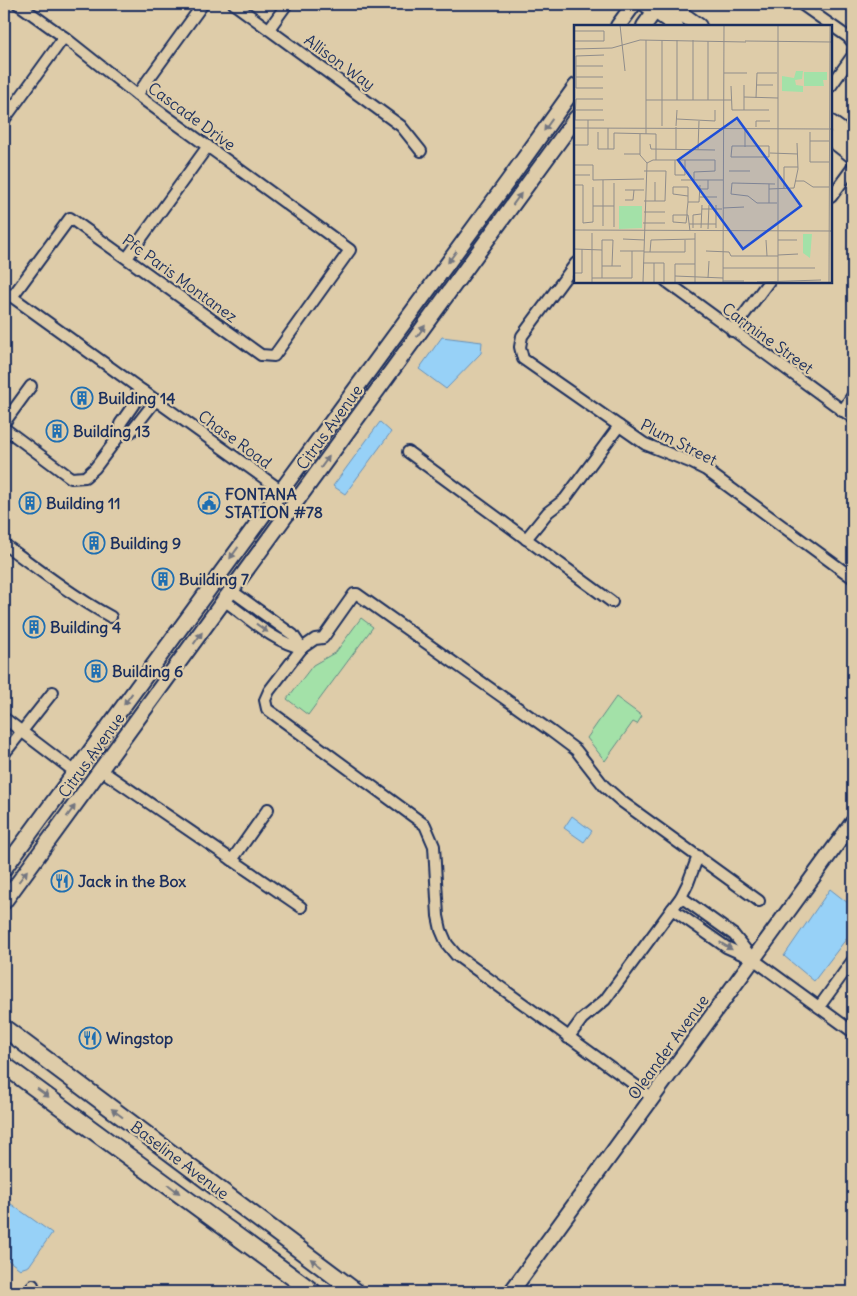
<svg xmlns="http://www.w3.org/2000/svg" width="857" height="1296" font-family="Delius,sans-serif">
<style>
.green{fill:#a3e1a8;stroke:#5f8883}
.water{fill:#97d1f7;stroke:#6590ba}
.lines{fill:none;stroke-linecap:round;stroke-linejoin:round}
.street-casing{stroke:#1b2f5e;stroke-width:14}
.secondary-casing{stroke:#1b2f5e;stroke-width:18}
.primary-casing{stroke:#1b2f5e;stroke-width:20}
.street{stroke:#decca9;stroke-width:10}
.secondary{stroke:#decca9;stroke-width:14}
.primary{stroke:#decca9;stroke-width:16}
.oneway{fill:#737680}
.labels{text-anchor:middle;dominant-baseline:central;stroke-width:4.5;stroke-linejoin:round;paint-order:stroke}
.street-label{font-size:16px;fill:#1b2f5e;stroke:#decca9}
.poi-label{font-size:16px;font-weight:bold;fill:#1b2f5e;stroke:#decca9;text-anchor:start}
.inset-road{fill:none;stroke:#908d8b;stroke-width:1}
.view{fill:#1d4ed8;fill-opacity:0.15;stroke:#1d4ed8;stroke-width:2.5}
.inset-edge{fill:none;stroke:#1b2f5e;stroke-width:2.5}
</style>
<rect width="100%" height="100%" fill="#decca9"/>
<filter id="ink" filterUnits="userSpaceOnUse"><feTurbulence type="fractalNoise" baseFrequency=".02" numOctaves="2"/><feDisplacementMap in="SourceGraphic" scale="10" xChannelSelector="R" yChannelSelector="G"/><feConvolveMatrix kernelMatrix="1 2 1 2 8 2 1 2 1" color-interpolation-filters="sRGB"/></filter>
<g filter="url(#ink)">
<g class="green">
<polygon points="361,618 373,627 308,715 287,699 313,665 336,652"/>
<polygon points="616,697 642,716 637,724 633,722 605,761 587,738"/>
</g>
<g class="water">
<polygon points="442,337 482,342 481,353 446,389 419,369"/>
<polygon points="380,422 391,432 345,494 333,486"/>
<polygon points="572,816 592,831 584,842 564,828"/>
<polygon points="830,889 853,907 853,930 814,981 784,956"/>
<polygon points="4,1199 52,1233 29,1266 20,1269 4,1257"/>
</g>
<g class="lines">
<g class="street-casing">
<g id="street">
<polyline points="234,4 401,126 421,151"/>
<polyline points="801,4 848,37 853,43"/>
<polyline points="269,29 287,4"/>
<polyline points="831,86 853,55 853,51"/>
<polyline points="137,95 203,4"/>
<polyline points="4,120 64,37"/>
<polyline points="831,197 853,167"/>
<polyline points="127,258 208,146"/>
<polyline points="576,263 522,336 520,347 523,359 645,444 690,462 706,470 853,578"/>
<polyline points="666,281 853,418"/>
<polyline points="4,291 296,501"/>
<polyline points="12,297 70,218 261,355 274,356 350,250 137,95 64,37 18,4"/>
<polyline points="732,331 769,281"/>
<polyline points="842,411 853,395"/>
<polyline points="4,423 31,386"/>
<polyline points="4,428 71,478 85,477 95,468 122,432"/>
<polyline points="122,432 120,424 143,391"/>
<polyline points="122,432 131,432 156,400"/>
<polyline points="408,452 612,602"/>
<polyline points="526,539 548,512 565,499 619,426"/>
<path d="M4,544c35,26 69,52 107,73"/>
<polyline points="232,591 293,635 302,648"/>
<path d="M225,601c24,17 48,41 77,47"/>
<polyline points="4,718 75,772"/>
<polyline points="4,754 53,692"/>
<polyline points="101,770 301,907"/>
<polyline points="232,860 268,809"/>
<polyline points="681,897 734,935 753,959"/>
<polyline points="672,909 726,947 753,959 853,1032"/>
<polyline points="819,1007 853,960"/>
<polyline points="568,1038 582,1019 605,1000 681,897 688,883 698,856"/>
<polyline points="653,1098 456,955 447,944 441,930 438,916 434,846 425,825 267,709 265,700 269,691 302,648 315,639 323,638 354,594 357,594 552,732 576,750 604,786 621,801 759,901"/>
<polyline points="28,1292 33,1285"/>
</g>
</g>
<g class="secondary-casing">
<g id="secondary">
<polyline points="645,4 676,26"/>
<polyline points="668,4 699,26"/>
<polyline points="618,26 634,4"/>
<polyline points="644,26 659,5"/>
<polyline points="831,123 853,139"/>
<polyline points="831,139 853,156"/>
<polyline points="4,869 508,181 576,86"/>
<polyline points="4,902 576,118"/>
<polyline points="511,1292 853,822"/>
</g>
</g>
<g class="primary-casing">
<g id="primary">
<polyline points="4,1028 356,1292"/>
<polyline points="4,1065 313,1292"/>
</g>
</g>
<use href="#street" class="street"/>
<use href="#secondary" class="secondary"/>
<use href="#primary" class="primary"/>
</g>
<defs><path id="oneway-solid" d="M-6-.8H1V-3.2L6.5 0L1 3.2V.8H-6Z" transform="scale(1.25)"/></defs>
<g class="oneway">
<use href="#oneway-solid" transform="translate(548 125) rotate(125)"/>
<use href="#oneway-solid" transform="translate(517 199) rotate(-54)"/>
<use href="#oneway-solid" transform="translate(452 257) rotate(126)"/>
<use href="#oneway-solid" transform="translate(421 331) rotate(-54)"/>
<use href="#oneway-solid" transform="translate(325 462) rotate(-54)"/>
<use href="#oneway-solid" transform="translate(234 553) rotate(126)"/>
<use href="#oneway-solid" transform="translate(262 628) rotate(36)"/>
<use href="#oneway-solid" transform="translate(198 638) rotate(-54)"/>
<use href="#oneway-solid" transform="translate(128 699) rotate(126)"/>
<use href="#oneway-solid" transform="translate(71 811) rotate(-54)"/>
<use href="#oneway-solid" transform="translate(23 876) rotate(-53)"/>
<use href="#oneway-solid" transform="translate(726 946) rotate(31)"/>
<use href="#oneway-solid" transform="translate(43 1093) rotate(36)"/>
<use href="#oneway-solid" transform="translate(117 1113) rotate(-143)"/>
<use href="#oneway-solid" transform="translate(174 1189) rotate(37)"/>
<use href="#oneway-solid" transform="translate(316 1263) rotate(-143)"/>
</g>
</g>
<defs>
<g id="building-ring" transform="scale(1.125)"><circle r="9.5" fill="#decca9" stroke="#1f6fb2" stroke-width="1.5"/><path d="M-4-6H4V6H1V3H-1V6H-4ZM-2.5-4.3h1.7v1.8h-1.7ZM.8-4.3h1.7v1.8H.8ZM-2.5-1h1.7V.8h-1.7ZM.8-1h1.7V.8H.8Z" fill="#1f6fb2"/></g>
<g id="civic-ring" transform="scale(1.125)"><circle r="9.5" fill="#decca9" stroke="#1f6fb2" stroke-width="1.5"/><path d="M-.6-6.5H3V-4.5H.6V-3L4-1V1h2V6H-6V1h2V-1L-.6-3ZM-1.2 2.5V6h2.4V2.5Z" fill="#1f6fb2"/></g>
<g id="restaurant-ring" transform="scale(1.125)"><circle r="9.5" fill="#decca9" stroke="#1f6fb2" stroke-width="1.5"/><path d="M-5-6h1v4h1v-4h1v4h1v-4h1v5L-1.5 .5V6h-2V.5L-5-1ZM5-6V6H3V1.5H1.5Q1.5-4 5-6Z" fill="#1f6fb2"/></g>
</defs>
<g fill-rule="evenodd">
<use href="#building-ring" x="82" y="398"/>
<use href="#building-ring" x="57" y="431"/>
<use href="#building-ring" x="30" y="503"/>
<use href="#civic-ring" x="209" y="503"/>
<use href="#building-ring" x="94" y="543"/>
<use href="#building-ring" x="163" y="579"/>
<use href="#building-ring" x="34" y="627"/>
<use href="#building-ring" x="96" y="671"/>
<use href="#restaurant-ring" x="62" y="881"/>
<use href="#restaurant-ring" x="90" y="1038"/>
</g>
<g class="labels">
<g class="street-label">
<text transform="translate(340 62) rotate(36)">Allison Way</text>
<text transform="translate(192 116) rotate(36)">Cascade Drive</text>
<text transform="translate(180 278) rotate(36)">Pfc Paris Montanez</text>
<text transform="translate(768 338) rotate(36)">Carmine Street</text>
<text transform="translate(329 427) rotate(-54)">Citrus Avenue</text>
<text transform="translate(235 439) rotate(36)">Chase Road</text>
<text transform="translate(679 442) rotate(27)">Plum Street</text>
<text transform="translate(91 755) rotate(-54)">Citrus Avenue</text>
<text transform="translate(668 1047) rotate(-54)">Oleander Avenue</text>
<text transform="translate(180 1160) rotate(37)">Baseline Avenue</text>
</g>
<g class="poi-label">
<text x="98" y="398">Building 14</text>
<text x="73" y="431">Building 13</text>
<text x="225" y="494">FONTANA<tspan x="225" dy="18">STATION #78</tspan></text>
<text x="46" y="503">Building 11</text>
<text x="110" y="543">Building 9</text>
<text x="179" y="579">Building 7</text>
<text x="50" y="627">Building 4</text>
<text x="112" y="671">Building 6</text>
<text x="78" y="881">Jack in the Box</text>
<text x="106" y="1038">Wingstop</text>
</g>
</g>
<g transform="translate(574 25)">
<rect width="258" height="258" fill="#decca9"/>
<path d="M222,46h7l-1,8 -7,1 1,5 7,1v6l-21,-1v-15l12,2zM230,47h23v8h-4l1,6h-20zM45,181h23v22l-23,1zM229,209h9l-2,24 -7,-5z" fill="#a3e1a8"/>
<path class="inset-road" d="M46,0l5,46M204,0v257M0,6h30v10h-30M103,15v60M171,16l86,1M0,24l38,-1 28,-8 106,2M2,41h27M150,48h23M2,52h27M182,60h17M157,61l1,24h37M29,63h-27v-32l28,-1M170,72l34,1M182,73l1,-25h20M29,74h-27l-1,21h29M72,75h85M119,75v-60M134,75v-59M1,85h28M170,85v-25M103,94l38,2v-11M88,101v-86M102,101l1,-16M182,102v-6h14M0,103l258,1M24,107v17h16v-16l42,1v26M236,107v30h19M66,109v21l7,8M72,109v-94M236,116h19M76,119l1,5 64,1M0,120h14v-25M195,121v11h-38l1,-11zM171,122v-18M34,124v-21M102,124v-22M124,124l1,-28M196,128l28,1M50,129h16M101,135v15h10v-15M73,138l6,-3h62v11l-21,1v8M0,140h19v15l51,-1M155,146h21M0,150h16M29,155v46M107,155h42M221,156h9l9,6h16M195,159v19M201,159l-43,-1 -1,11 17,2 9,7h20M0,160h9v38l10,-1v-35M210,163v-21h14M126,164h8v-9M195,164l25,-1 4,-19 -1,-26M51,165h19M114,171l-15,-2v-7h15v15l-1,9v4l-1,8 -13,-1v-7h15l2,16M126,172h17M51,175h8l1,-10M70,176h21l1,-30h-22M81,176v-19M114,177h11l1,-17M19,181h21M149,183l21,-1M128,184h20M70,187h21M69,198h22M115,199h27M40,202v-44M119,203v-13l8,-1M127,203l1,-23M142,203v-23M134,204l1,-24M0,205l258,1M49,214l21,1M192,215l1,16M204,215h19M0,224l28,1M46,226h24M132,226l23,1 2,4h47M70,227h41v-12M76,227l1,-12 44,-1M204,230l20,-1M69,238h21v19M28,241h19M149,243h92M0,248h8v-24M101,251l48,2M18,253h40v-27M28,253v-38h11l-1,26M134,253l1,-17M149,256h21M18,257v-49M69,257l4,-119M80,257v-19M101,257v-18h20M121,257v-49M149,257l1,-257M183,257l64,-2M255,257l1,-257"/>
<path class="view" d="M163,93l64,88 -58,43 -65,-89z"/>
<rect width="258" height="258" class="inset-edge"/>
</g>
<rect width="857" height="1296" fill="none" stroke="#decca9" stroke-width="20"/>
<rect x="10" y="10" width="837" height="1276" fill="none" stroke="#1b2f5e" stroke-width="2" filter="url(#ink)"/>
</svg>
